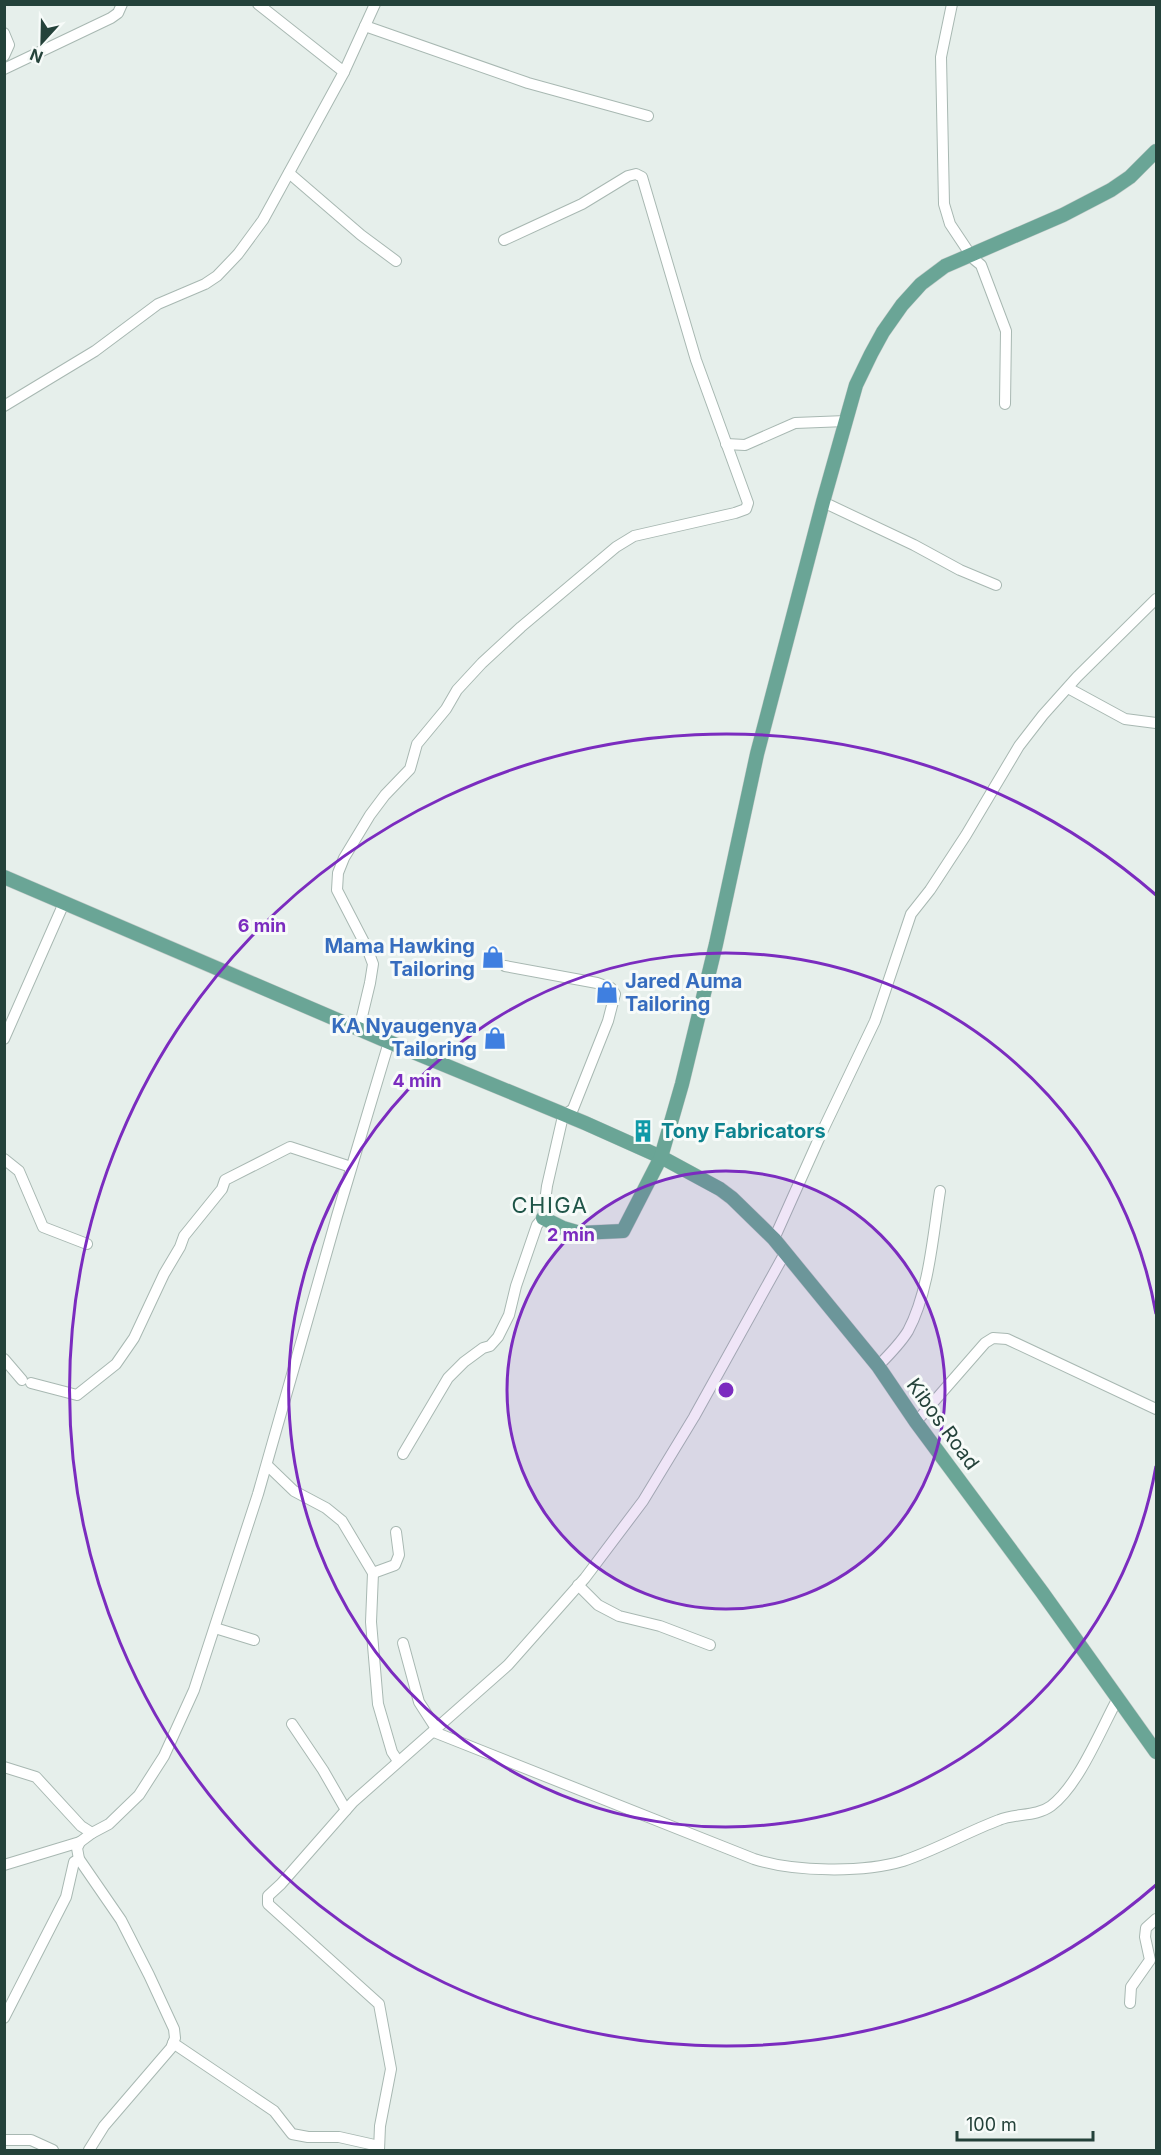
<svg xmlns="http://www.w3.org/2000/svg" width="1161" height="2155" font-family="Inter,sans-serif">
<style>
.lines{fill:none;stroke-linecap:round;stroke-linejoin:round}
.minor-casing{stroke:#a8b8b2;stroke-width:12}
.major-casing{stroke:#c2cac8;stroke-width:15}
.minor{stroke:#fff;stroke-width:10}
.major{stroke:#6aa596;stroke-width:14}
.ring{fill:none;stroke:#7b2cbf;stroke-width:3}
.labels{text-anchor:middle;dominant-baseline:central;stroke-width:6;stroke-linejoin:round;paint-order:stroke}
.shop-label{font-size:20px;font-weight:bold;fill:#366cbe;stroke:#f7fbf9;text-anchor:end}
.culture-label{font-size:20px;font-weight:bold;fill:#0d838f;stroke:#f7fbf9;text-anchor:start}
.street-label{font-size:20px;fill:#24423a;stroke:#f7fbf9}
.quarter-label{font-size:22px;letter-spacing:1.5px;fill:#1f5548;stroke:#f7fbf9}
.centre{fill:#7b2cbf;stroke:#f7fbf9;stroke-width:3}
.ring-label{font-size:18px;text-anchor:middle;font-weight:bold;fill:#7b2cbf;stroke:#f7fbf9;stroke-width:6;stroke-linejoin:round;paint-order:stroke}
</style>
<rect width="100%" height="100%" fill="#e6efeb"/>
<g class="lines">
<g class="minor-casing">
<g id="minor">
<polyline points="258,4 344,72"/>
<polyline points="952,4 941,57 944,204 950,224 970,254 970,256 981,265 1006,331 1005,404"/>
<polyline points="365,26 528,83 648,116"/>
<polyline points="4,33 9,45 4,56"/>
<polyline points="4,69 111,18 118,13 122,4"/>
<polyline points="289,173 361,235 396,261"/>
<polyline points="4,406 95,351 158,304 205,284 217,276 238,254 263,220 280,189 344,72 375,4"/>
<polyline points="726,444 745,445 795,423 846,421"/>
<polyline points="823,502 914,545 960,570 996,585"/>
<polyline points="1068,688 1125,719 1156,723"/>
<polyline points="359,1029 370,983 373,964 367,948 337,890 338,873 344,858 370,815 385,795 410,769 417,744 446,709 457,690 482,663 521,627 616,547 634,536 735,513 746,509 748,503 696,360 642,177 636,174 628,176 582,204 504,240"/>
<polyline points="4,1039 64,903"/>
<polyline points="4,1159 19,1171 43,1227 87,1244"/>
<polyline points="774,1239 821,1134 875,1021 911,914 930,890 966,835 1019,746 1043,715 1077,677 1156,599"/>
<polyline points="4,1359 22,1380"/>
<path d="M878,1366c11,-11 22,-22 30,-35 21,-39 25,-96 32,-140"/>
<polyline points="31,1383 77,1395 116,1364 134,1338 164,1274 180,1247 184,1236 222,1189 225,1180 290,1147 351,1167"/>
<polyline points="916,1422 985,1343 993,1338 1007,1339 1156,1409"/>
<polyline points="403,1454 448,1378 464,1362 483,1348 490,1346 498,1337 509,1315 516,1286 537,1225 543,1218 547,1186 563,1116 573,1109 608,1021 615,994 611,988 597,983 505,966"/>
<polyline points="267,1465 294,1491 326,1508 342,1521 373,1573 371,1622 378,1704 392,1752 398,1761"/>
<polyline points="373,1573 395,1565 399,1555 396,1532"/>
<polyline points="578,1585 598,1605 619,1616 660,1626 710,1645"/>
<polyline points="215,1628 254,1640"/>
<polyline points="403,1643 419,1702 437,1730"/>
<polyline points="292,1724 323,1770 346,1810"/>
<path d="M434,1732l320,127c40,13 109,14 149,2 33,-11 64,-29 96,-41 17,-7 37,-3 52,-14 28,-21 50,-77 67,-108"/>
<polyline points="4,1767 36,1777 81,1826 92,1833"/>
<polyline points="4,1865 80,1842"/>
<polyline points="1130,2003 1131,1987 1150,1960 1145,1937 1146,1928 1156,1919"/>
<polyline points="4,2018 66,1897 74,1862 79,1859"/>
<polyline points="173,2043 274,2111 292,2134 308,2137 339,2137 379,2146"/>
<polyline points="4,2140 31,2140 53,2150"/>
<polyline points="89,2150 104,2126 171,2048 175,2038 174,2029 149,1975 121,1920 79,1859 77,1848 80,1842 92,1833 109,1824 139,1795 164,1756 194,1690 258,1494 337,1216 389,1042"/>
<polyline points="379,2150 380,2126 391,2069 379,2004 268,1904 268,1896 281,1884 353,1802 508,1665 585,1578 643,1501 694,1417 785,1253"/>
</g>
</g>
<g class="major-casing">
<g id="major">
<polyline points="4,877 389,1042 585,1123 661,1157 720,1189 732,1198 774,1239 878,1366 916,1422 1042,1592 1156,1752"/>
<polyline points="543,1218 563,1228 580,1233 623,1231 661,1157 682,1084 716,944 757,754 823,502 856,385 871,354 883,332 902,305 921,284 945,266 1063,215 1111,190 1130,177 1156,151"/>
</g>
</g>
<use href="#minor" class="minor"/>
<use href="#major" class="major"/>
</g>
<circle cx="726" cy="1390" r="219" fill="#7b2cbf" fill-opacity=".12"/>
<g class="ring">
<circle cx="726" cy="1390" r="219"/>
<path d="M1156 1466A437 437 0 1 1 1156 1314"/>
<path d="M1156 1885A656 656 0 1 1 1156 895"/>
</g>
<defs>
<g id="shop-bare" transform="scale(1.8)"><path d="M-5-2.5h2.3a2.7 3.5 0 0 1 5.4 0H5L5.5 6h-11ZM-1.5-2.5h3a1.5 2.3 0 0 0-3 0Z" fill="#3f7fe0" stroke="#f7fbf9" stroke-width="2.5" paint-order="stroke"/></g>
<g id="building-bare" transform="scale(1.8)"><path d="M-4-6H4V6H1V3H-1V6H-4ZM-2.5-4.3h1.7v1.8h-1.7ZM.8-4.3h1.7v1.8H.8ZM-2.5-1h1.7V.8h-1.7ZM.8-1h1.7V.8H.8Z" fill="#0f9aa8" stroke="#f7fbf9" stroke-width="2.5" paint-order="stroke"/></g>
</defs>
<g fill-rule="evenodd">
<use href="#shop-bare" x="493" y="957"/>
<use href="#shop-bare" x="607" y="992"/>
<use href="#shop-bare" x="495" y="1038"/>
<use href="#building-bare" x="643" y="1131"/>
</g>
<g class="labels">
<g class="shop-label">
<text x="475" y="946">Mama Hawking<tspan x="475" dy="23">Tailoring</tspan></text>
<text x="625" y="981" text-anchor="start">Jared Auma<tspan x="625" dy="23">Tailoring</tspan></text>
<text x="477" y="1026">KA Nyaugenya<tspan x="477" dy="23">Tailoring</tspan></text>
</g>
<g class="culture-label">
<text x="661" y="1131">Tony Fabricators</text>
</g>
<g class="street-label">
<text transform="translate(943 1424) rotate(54)">Kibos Road</text>
</g>
<g class="quarter-label">
<text x="550" y="1205">CHIGA</text>
</g>
</g>
<circle cx="726" cy="1390" r="9" class="centre"/>
<g class="ring-label">
<text x="262" y="932">6 min</text>
<text x="417" y="1087">4 min</text>
<text x="571" y="1241">2 min</text>
</g>
<rect width="1161" height="2155" fill="none" stroke="#24423a" stroke-width="12"/>
<g transform="translate(42 42) rotate(202)" stroke="#f7fbf9" stroke-width="4.5" paint-order="stroke">
<path d="M0-4.5L10 22L0 15L-10 22Z" fill="#24423a"/>
<text y="-9" font-size="16" font-weight="bold" text-anchor="middle" fill="#24423a">N</text>
</g>
<path d="M957 2131v9h136v-9" fill="none" stroke="#24423a" stroke-width="3"/>
<text x="966" y="2131" font-size="18" fill="#24423a" stroke="#f7fbf9" stroke-width="4.5" paint-order="stroke">100 m</text>
</svg>
